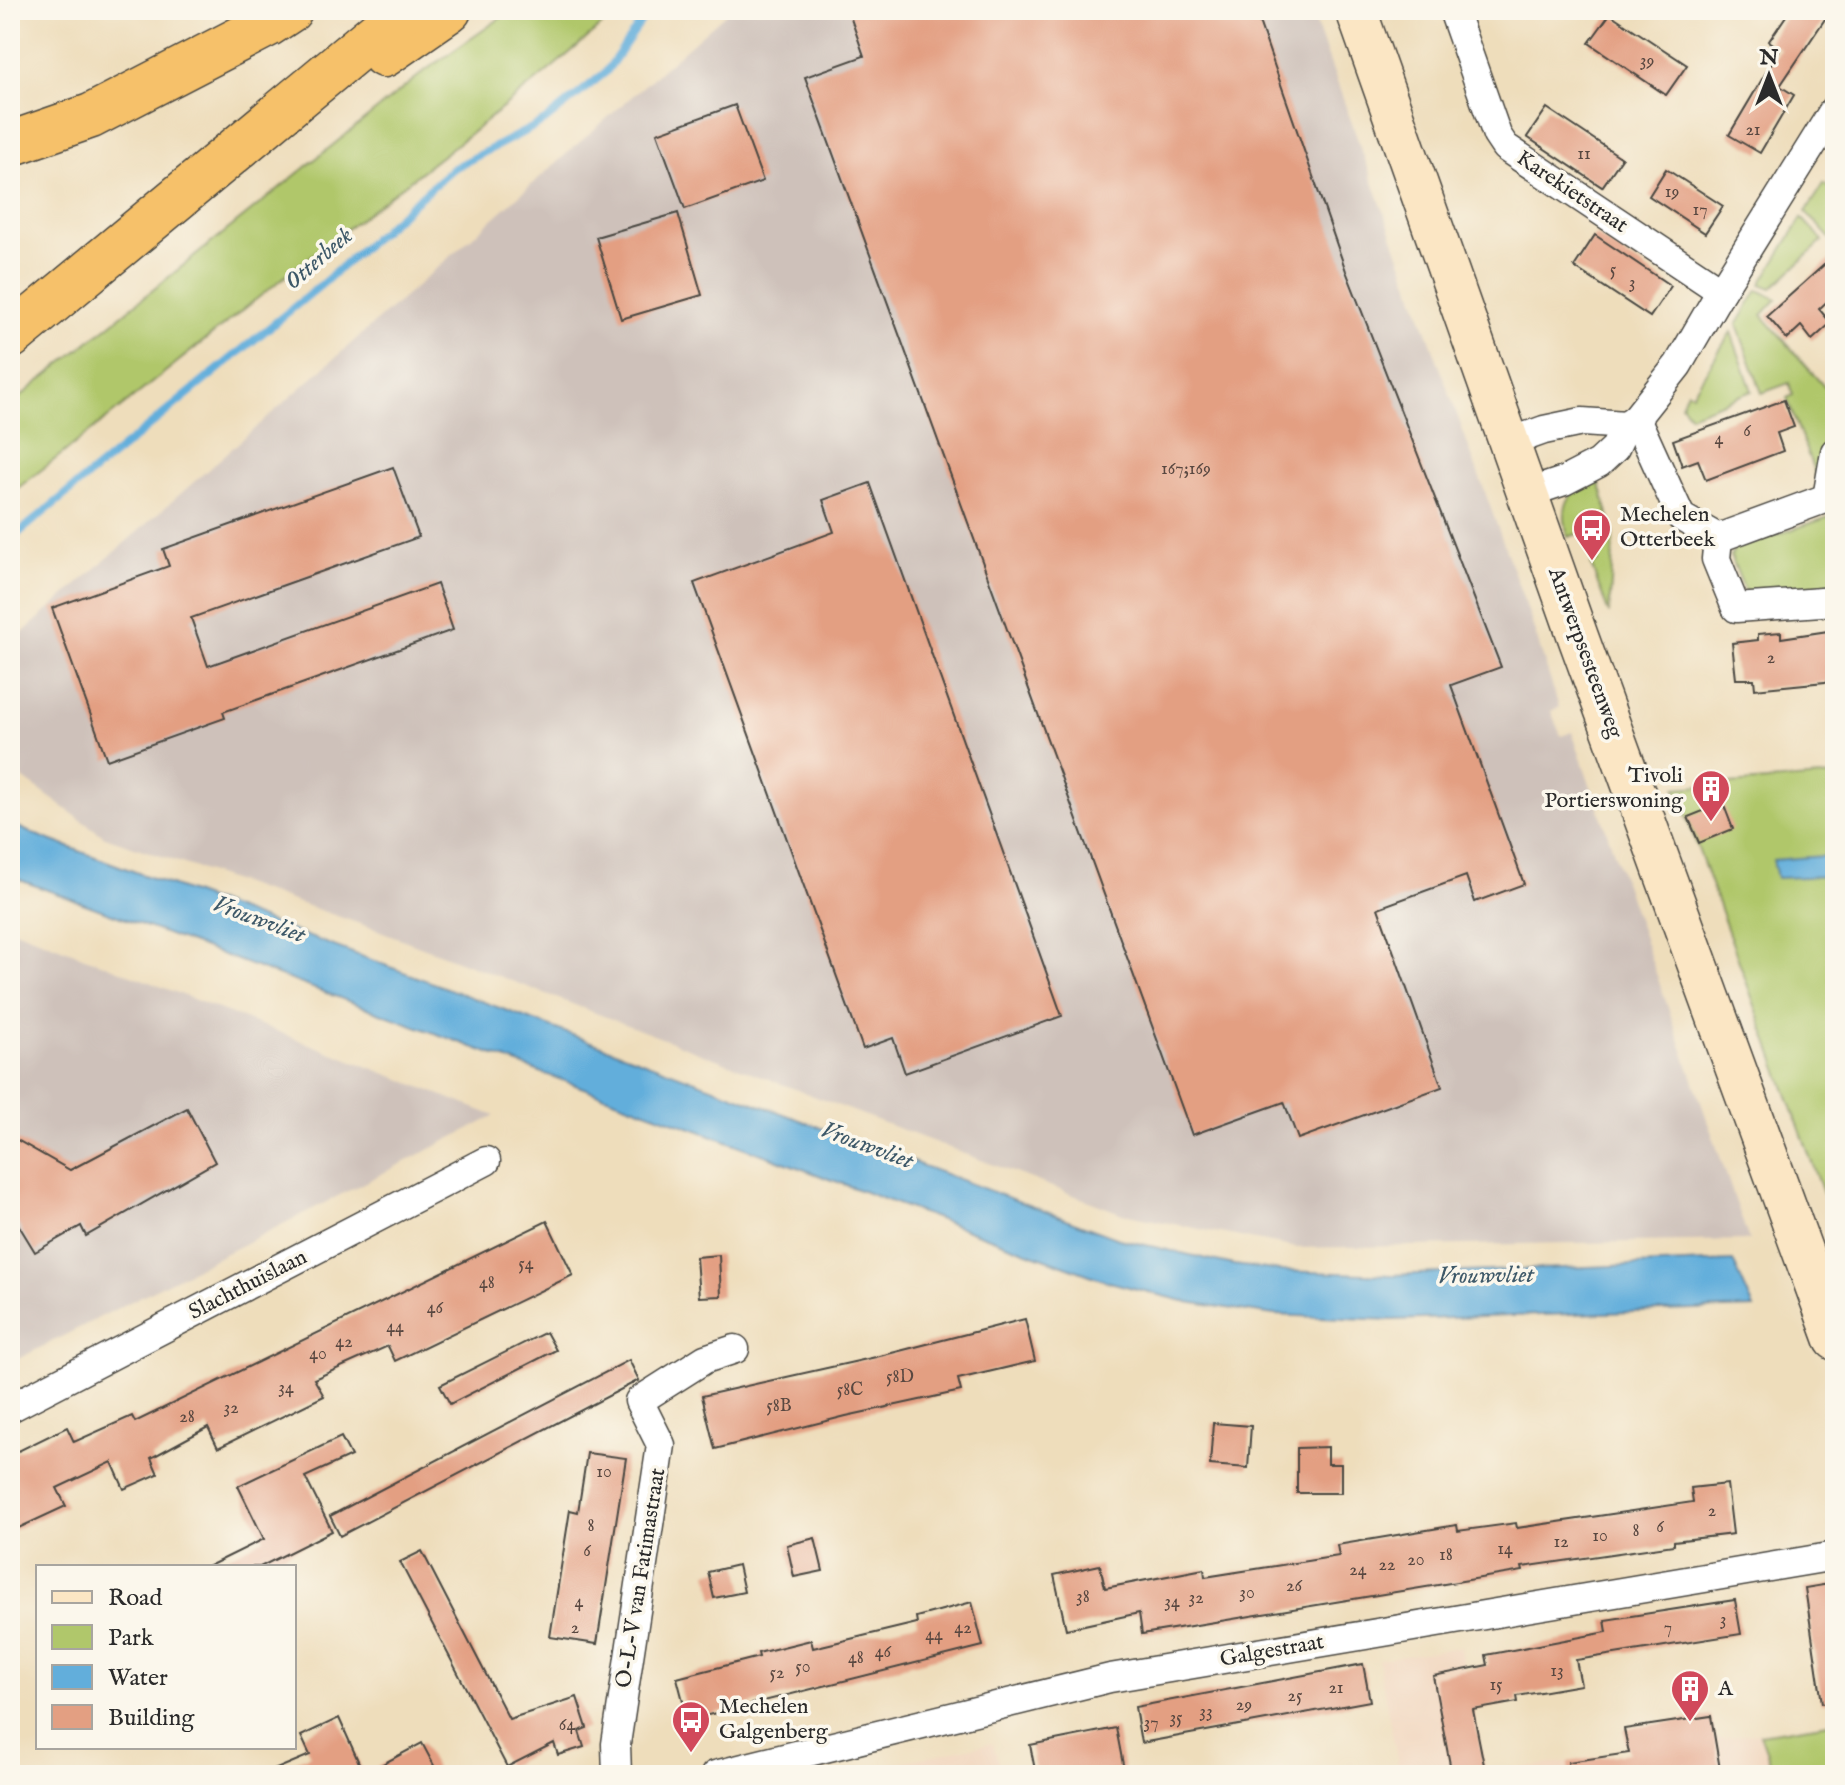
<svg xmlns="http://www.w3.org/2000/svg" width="1845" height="1785" font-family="'IM FELL English',serif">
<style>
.built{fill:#f1d5bd}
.industrial{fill:#cec1ba}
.green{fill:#b0c76b;stroke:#6e794b;stroke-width:2}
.water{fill:#62aedb;stroke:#466c83;stroke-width:2}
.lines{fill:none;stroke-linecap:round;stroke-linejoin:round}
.stream{stroke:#62aedb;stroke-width:8}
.building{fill:#e39f82}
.street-casing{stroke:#484641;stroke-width:31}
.secondary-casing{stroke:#484641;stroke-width:43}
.highway-casing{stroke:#484641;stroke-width:47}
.street{stroke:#fff;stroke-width:28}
.secondary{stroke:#fbe6c4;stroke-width:40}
.highway{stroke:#f6c16b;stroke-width:44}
.labels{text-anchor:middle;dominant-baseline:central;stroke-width:7;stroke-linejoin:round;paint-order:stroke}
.number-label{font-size:18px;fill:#594841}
.street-label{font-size:22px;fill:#2b2b2b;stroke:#fbf7ec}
.poi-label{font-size:22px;fill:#2b2b2b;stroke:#fbf7ec;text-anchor:start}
.water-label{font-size:24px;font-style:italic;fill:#3e5969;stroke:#fbf7ec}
</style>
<rect width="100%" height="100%" fill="#fbf7ec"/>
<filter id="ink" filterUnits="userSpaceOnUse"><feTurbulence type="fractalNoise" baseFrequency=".0125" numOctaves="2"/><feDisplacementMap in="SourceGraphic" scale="16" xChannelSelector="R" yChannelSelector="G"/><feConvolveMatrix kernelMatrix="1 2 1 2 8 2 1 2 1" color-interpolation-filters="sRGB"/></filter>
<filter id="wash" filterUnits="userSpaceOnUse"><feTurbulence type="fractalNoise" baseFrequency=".006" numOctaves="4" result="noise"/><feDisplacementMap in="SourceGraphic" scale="32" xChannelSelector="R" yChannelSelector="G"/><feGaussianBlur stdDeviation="1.8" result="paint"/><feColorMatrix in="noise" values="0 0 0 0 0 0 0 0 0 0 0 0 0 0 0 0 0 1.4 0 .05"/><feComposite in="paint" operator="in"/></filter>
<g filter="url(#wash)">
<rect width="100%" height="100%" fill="#edb"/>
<g class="built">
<polygon points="1460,1647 1486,1773 1628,1753 1624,1729 1711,1716 1715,1739 1835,1722 1835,1775 1400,1775 1378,1660"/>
<polygon points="992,1743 1004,1775 852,1775 851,1773"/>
</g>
<g class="industrial">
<polygon points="730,10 1311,10 1530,617 1559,707 1551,711 1561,736 1572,732 1749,1240 1297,1248 1123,1214 375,929 105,837 10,769 10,644"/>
<polygon points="10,928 495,1116 10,1363"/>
</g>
<g class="green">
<path d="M512,10h107c-107,96 -224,180 -337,269 -91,71 -179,145 -272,215v-89l416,-335z"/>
<polygon points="1824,184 1835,192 1835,244 1806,212"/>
<polygon points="1802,218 1823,241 1772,288 1761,284"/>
<polygon points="1758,290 1777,299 1762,315 1834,398 1818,482 1787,398 1793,395 1789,383 1762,393 1737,325"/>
<polygon points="1731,332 1752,391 1690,415 1681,404 1687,391 1692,394"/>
<path d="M1598,477l16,59 -5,78 -18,-49 7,-3 -11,-31 -19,6c-9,-35 0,-44 30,-60z"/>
<polygon points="1835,515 1835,587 1750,595 1745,592 1731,556 1734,549"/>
<polygon points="1835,776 1835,1226 1676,788"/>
<polygon points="1835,1722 1835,1775 1775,1775 1760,1734"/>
</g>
<g class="water">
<polygon points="10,823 31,833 1119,1239 1234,1265 1282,1271 1392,1275 1733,1261 1754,1308 1392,1320 1274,1315 1187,1302 1106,1281 12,877"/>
<polygon points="1835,855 1835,876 1777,878 1773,860"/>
</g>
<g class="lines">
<polyline class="stream" points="10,540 321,285 452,169 545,121 606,72 649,10"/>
</g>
<g id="blocks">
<g class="building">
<polygon points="848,10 1255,10 1346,271 1501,667 1451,685 1524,884 1475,902 1466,876 1378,908 1442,1087 1298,1139 1284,1102 1192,1135 805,77 864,56"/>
<polygon points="1790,10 1831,10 1780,86 1794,95 1760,153 1729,135 1780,49 1769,41"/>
<polygon points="1610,14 1687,65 1666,95 1589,43"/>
<polygon points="735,105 763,181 685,209 657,133"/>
<polygon points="1547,108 1622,158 1602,187 1527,137"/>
<polygon points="1666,169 1723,206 1705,233 1649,196"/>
<polygon points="678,213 702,295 621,319 596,237"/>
<polygon points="1595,235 1671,286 1650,317 1574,267"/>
<polygon points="1835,255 1835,294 1819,309 1831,323 1812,340 1801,326 1787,339 1767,316"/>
<polygon points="1784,400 1794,427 1777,433 1783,451 1706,480 1698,460 1682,466 1673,440"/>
<polygon points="393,467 419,537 191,618 208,666 437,584 453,630 223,712 225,718 107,760 52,608 169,566 163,549"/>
<polygon points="870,483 1062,1016 905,1073 893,1038 863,1049 694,583 834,532 823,500"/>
<polygon points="1835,630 1835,681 1755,689 1754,679 1736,679 1732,643 1758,640 1758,634 1781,632 1781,638"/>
<polygon points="1723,803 1733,829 1699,843 1688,817"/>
<polygon points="187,1108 215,1162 86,1236 81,1226 35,1252 10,1211 10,1136 70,1170"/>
<polygon points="547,1221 573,1275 395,1361 388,1346 314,1379 324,1396 218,1448 208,1427 151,1458 158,1474 124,1489 112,1462 57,1488 66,1506 10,1532 10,1455 67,1427 74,1442 132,1416 135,1422"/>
<polygon points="719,1255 721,1296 699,1297 696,1257"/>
<polygon points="1025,1319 1035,1361 958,1379 961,1391 846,1416 715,1449 702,1396 876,1357"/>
<polygon points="546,1332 556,1350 450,1404 440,1385"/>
<polygon points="629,1360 639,1380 340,1536 330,1516"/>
<polygon points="1213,1423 1251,1426 1248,1468 1210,1465"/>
<polygon points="341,1437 351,1456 305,1477 332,1531 260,1567 207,1567 264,1539 238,1486"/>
<polygon points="1328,1447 1328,1464 1341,1464 1341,1493 1297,1493 1297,1448"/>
<polygon points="587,1453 626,1458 597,1644 550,1637 570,1510 578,1512"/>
<polygon points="1727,1484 1733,1534 1674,1541 1674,1545 1522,1567 1523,1571 1142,1634 1139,1613 1066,1629 1054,1575 1100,1565 1105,1588 1204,1569 1205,1577 1339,1556 1337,1545 1457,1525 1458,1531 1516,1523 1517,1528 1693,1502 1691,1488"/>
<polygon points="815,1538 823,1571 794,1577 787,1545"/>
<polygon points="422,1551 509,1719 577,1697 587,1728 579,1731 584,1747 558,1755 554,1743 507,1767 400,1562"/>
<polygon points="738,1565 744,1592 714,1598 708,1572"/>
<polygon points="1835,1583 1835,1702 1822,1703 1805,1588"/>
<polygon points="1735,1600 1741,1634 1576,1660 1581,1685 1517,1696 1518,1702 1473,1710 1486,1775 1452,1775 1433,1676 1488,1665 1486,1655 1607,1632 1605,1620"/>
<polygon points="972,1602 983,1646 688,1720 677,1678 759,1657 758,1653 811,1640 813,1648 917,1623 916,1617"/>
<polygon points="1363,1664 1370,1701 1141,1743 1135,1707"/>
<polygon points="1711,1716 1721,1775 1569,1775 1568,1762 1629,1753 1624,1729"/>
<polygon points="339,1718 364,1774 422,1743 439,1775 262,1775 310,1755 301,1736"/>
<polygon points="1116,1728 1125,1775 1036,1775 1030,1745"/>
</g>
</g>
</g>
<g filter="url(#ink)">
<use href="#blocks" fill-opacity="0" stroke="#484641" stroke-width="2"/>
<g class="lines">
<g class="street-casing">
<g id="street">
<polyline points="1453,10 1497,135 1505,147 1721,291"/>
<polyline points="1636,418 1681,517 1718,538 1835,495"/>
<polyline points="1508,443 1544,430 1582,422 1626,425"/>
<polyline points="1528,493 1564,481 1599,463 1615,448 1626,425 1636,418 1678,365 1721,291 1835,108"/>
<polyline points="1827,498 1835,452"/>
<polyline points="1718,538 1716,559 1736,608 1835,601"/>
<polyline points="10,1408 486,1161"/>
<polyline points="617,1775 616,1744 661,1445 639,1401 705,1359 735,1349"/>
<polyline points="715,1775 1110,1678 1835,1556"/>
</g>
</g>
<g class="secondary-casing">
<polyline id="secondary" points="1356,10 1578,637 1835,1340"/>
</g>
<g class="highway-casing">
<g id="highway">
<polyline points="384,55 449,10"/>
<polyline points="10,144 91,116 267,25 290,10"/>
<polyline points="10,337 404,10"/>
</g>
</g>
<use href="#street" class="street"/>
<use href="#secondary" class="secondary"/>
<use href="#highway" class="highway"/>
</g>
</g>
<defs>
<g id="bus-pin" transform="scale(2)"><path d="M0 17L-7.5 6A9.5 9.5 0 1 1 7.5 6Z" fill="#d1495b" stroke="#fbf7ec"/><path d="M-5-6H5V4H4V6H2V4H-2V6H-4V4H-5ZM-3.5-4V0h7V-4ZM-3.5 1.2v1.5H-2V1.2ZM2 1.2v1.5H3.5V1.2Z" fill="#fff"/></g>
<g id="building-pin" transform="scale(2)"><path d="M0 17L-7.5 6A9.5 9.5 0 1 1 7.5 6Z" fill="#d1495b" stroke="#fbf7ec"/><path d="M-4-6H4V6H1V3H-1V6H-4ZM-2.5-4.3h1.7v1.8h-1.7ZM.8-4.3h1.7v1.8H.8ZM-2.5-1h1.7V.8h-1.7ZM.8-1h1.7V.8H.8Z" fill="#fff"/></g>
</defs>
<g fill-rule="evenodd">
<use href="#bus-pin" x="1592" y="528"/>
<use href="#building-pin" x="1711" y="789"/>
<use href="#building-pin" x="1690" y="1689"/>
<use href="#bus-pin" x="691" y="1720"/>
</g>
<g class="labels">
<g class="number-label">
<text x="1647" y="61">39</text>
<text x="1753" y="130">21</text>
<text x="1584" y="154">11</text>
<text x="1672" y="192">19</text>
<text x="1700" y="210">17</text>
<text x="1613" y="270">5</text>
<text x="1632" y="283">3</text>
<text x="1747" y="431">6</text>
<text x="1719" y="439">4</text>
<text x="1186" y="469">167;169</text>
<text x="1771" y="658">2</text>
<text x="526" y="1264">54</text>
<text x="487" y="1283">48</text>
<text x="435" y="1308">46</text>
<text x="395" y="1327">44</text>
<text x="344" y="1342">42</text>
<text x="318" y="1354">40</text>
<text x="900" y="1377">58D</text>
<text x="286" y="1388">34</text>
<text x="850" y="1390">58C</text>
<text x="779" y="1406">58B</text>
<text x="231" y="1408">32</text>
<text x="187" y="1417">28</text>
<text x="604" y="1472">10</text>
<text x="1712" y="1511">2</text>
<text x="591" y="1526">8</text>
<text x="1660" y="1527">6</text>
<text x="1636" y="1531">8</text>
<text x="1600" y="1536">10</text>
<text x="1561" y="1542">12</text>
<text x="1505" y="1549">14</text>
<text x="587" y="1551">6</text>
<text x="1446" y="1555">18</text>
<text x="1416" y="1560">20</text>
<text x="1387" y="1565">22</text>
<text x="1358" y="1570">24</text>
<text x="1294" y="1586">26</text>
<text x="1247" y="1593">30</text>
<text x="1083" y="1597">38</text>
<text x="1196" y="1598">32</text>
<text x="579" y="1602">4</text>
<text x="1172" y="1602">34</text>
<text x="1723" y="1620">3</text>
<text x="575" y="1628">2</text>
<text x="963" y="1628">42</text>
<text x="1668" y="1628">7</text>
<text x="934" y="1635">44</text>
<text x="883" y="1652">46</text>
<text x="856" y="1658">48</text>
<text x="803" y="1667">50</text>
<text x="1557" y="1671">13</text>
<text x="777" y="1673">52</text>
<text x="1496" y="1685">15</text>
<text x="1336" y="1688">21</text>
<text x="1295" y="1696">25</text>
<text x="1244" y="1705">29</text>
<text x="1206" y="1712">33</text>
<text x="1176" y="1718">35</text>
<text x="1151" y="1723">37</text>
<text x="567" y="1725">64</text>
</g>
<g class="street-label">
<text transform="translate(1572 192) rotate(34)">Karekietstraat</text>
<text transform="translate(1585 653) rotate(70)">Antwerpsesteenweg</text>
<text transform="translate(248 1285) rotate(-27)">Slachthuislaan</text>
<text transform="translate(641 1578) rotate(-81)">O-L-V van Fatimastraat</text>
<text transform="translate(1272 1651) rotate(-10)">Galgestraat</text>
</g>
<g class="poi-label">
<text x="1620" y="515">Mechelen<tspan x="1620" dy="25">Otterbeek</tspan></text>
<text x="1683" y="776" text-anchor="end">Tivoli<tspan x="1683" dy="25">Portierswoning</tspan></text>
<text x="1718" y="1689">A</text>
<text x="719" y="1707">Mechelen<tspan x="719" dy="25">Galgenberg</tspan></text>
</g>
<g class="water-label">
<text transform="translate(319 259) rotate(-41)">Otterbeek</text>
<text transform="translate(259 920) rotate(20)">Vrouwvliet</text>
<text transform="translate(867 1146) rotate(20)">Vrouwvliet</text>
<text transform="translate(1486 1276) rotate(-1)">Vrouwvliet</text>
</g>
</g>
<rect width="1845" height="1785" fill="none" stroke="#fbf7ec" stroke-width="40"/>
<rect x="36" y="1565" width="260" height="184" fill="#fbf7ec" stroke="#a8a59f" stroke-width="2"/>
<rect x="52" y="1591" width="40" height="12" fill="#fbe6c4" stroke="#a8a59f" stroke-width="2"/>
<text x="108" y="1605" font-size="24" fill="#2b2b2b">Road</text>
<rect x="52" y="1625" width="40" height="24" fill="#b0c76b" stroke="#a8a59f" stroke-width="2"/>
<text x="108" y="1645" font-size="24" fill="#2b2b2b">Park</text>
<rect x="52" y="1665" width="40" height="24" fill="#62aedb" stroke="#a8a59f" stroke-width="2"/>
<text x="108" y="1685" font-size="24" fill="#2b2b2b">Water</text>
<rect x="52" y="1705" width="40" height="24" fill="#e39f82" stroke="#a8a59f" stroke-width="2"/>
<text x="108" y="1725" font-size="24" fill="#2b2b2b">Building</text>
<g transform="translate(1769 76)" stroke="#fbf7ec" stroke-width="6" paint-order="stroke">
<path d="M0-6L14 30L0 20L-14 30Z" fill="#2b2b2b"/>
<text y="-12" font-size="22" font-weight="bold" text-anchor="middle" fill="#2b2b2b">N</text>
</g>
</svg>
